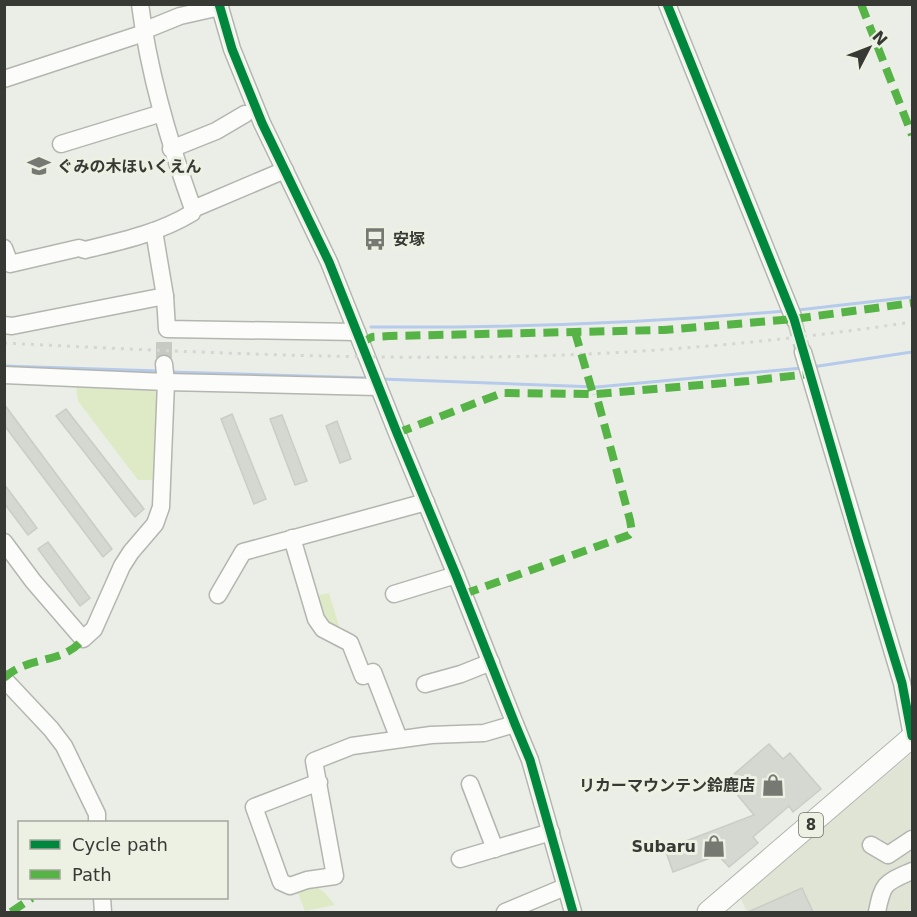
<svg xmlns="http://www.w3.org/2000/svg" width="917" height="917" font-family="'DejaVu Sans','Noto Sans JP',sans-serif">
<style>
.built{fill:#dfe4d5}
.green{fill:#deeac6}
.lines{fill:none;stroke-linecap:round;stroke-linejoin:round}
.stream{stroke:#b6caec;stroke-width:3}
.building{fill:#d5d7d1;stroke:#caccc6;stroke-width:1.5}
.minor-tunnel{stroke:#c7cac2;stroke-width:16;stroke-dasharray:16 8;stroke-linecap:butt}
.minor-casing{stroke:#b3b6b0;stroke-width:19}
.major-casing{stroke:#b3b6b0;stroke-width:23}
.minor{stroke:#fcfcfb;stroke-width:16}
.major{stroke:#fcfcfb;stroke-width:21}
.rail{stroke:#d5d5d3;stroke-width:3;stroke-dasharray:3 6;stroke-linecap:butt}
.quiet{stroke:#56b346;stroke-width:8;stroke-dasharray:15 8;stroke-linecap:butt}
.cycleway-casing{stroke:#ecf1e3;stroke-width:13}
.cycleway{stroke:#00873e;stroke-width:9}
.labels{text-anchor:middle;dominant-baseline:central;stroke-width:6;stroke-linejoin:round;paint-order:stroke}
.shield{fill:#ecf1e3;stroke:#6d7068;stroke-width:1.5}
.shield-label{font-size:15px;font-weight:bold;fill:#373934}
.poi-label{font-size:16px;font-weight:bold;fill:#373934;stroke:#ecf1e3;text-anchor:start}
</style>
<rect width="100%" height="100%" fill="#ebeee6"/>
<polygon class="built" points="912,753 912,912 747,912 740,897"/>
<g class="green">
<polygon points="76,386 156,388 160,392 157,480 138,480 78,401"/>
<polygon points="329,593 339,626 336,632 327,626 316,601 320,595"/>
<polygon points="314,885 325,893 335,905 305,911 298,893 307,890 306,886"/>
</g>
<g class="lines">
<g class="stream">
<polyline points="798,310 912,297"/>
<path d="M371,327c138,1 276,-4 414,-16"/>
<polyline points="4,366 159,371"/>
<polyline points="812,367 912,352"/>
<polyline points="171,372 368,378"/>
<polyline points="381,379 597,387 802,368"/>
</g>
</g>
<g class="building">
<polygon points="4,404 112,549 103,557 4,425"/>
<polygon points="66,409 144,509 135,517 56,416"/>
<polygon points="232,414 266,499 254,504 221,419"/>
<polygon points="282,415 307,481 295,485 270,419"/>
<polygon points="337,421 351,459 340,463 326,426"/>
<polygon points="4,484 37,528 28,535 4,503"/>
<polygon points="48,542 90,598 80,606 38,549"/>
<polygon points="769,744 783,759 790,753 821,789 793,812 789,806 753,837 758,843 729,867 718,855 673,872 665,849 754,815 726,781"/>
<polygon points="802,888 813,912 748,912"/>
</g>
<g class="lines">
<g class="minor-tunnel">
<polyline points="794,319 803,352"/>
<polyline points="164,342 164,364"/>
</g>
<g class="minor-casing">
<g id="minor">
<path d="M140,4c9,71 29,138 53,205l92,-39"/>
<polyline points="219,4 232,49 262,123 329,262 397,433 456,575 515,724 530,760 573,912"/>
<polyline points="667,4 794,319"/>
<polyline points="143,31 180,16 220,7"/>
<polyline points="4,79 144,33"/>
<polyline points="61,144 162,113"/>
<polyline points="171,149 216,131 245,114"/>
<polyline points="154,231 165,296"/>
<path d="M4,248l6,16 69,-16 6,2c37,-9 74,-17 107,-37l1,-4"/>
<polyline points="4,325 12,326 165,296 167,329 357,332"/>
<polyline points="803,352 902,683 912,736"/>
<polyline points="4,375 166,382 378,387"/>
<polyline points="292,538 316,619 323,629 350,643 363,676 373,672 399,739"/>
<polyline points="4,542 33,581 83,639 94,629 122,566 131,552 155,524 161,507 166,382 164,364"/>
<polyline points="394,594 456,575"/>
<polyline points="218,595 243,552 426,502"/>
<polyline points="4,679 51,729 64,746 97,814 97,822"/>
<polyline points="425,684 461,674 491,662"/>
<polyline points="319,782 254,807 281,882 290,886 307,880 335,876 314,761 352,746 431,735 484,733 515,724"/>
<polyline points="470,784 495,849"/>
<polyline points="871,845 888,855 912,839"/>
<polyline points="460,859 551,832"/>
<polyline points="102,898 103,912"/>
<polyline points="505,912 565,887"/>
<path d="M877,912c6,-30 8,-29 35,-41"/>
</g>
</g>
<g class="major-casing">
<polyline id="major" points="708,912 912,737"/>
</g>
<use href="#minor" class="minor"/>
<use href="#major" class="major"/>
<path class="rail" d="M4,343c162,8 323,16 485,14 141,-2 284,-14 423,-35"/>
<g class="quiet">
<polyline points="861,4 912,135"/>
<polyline points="575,332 593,394"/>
<polyline points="361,343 372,337 389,336 664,330 794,319 912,303"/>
<polyline points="397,433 502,393 596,394 748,381 809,374"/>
<polyline points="464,594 629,535 632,532 630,520 596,394"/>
<path d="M4,678c24,-23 59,-13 79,-39"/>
<polyline points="11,912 32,898"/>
</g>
<g class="cycleway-casing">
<g id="cycleway">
<polyline points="219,4 232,49 262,123 329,262 397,433 456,575 515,724 530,760 573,912"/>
<polyline points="667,4 794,319 859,543 902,683 912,736"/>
</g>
</g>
<use href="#cycleway" class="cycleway"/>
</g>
<defs>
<g id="school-bare" transform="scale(1.8)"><path d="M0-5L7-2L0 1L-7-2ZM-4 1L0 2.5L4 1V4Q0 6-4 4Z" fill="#767872" stroke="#ecf1e3" stroke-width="2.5" paint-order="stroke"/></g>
<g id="bus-bare" transform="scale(1.8)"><path d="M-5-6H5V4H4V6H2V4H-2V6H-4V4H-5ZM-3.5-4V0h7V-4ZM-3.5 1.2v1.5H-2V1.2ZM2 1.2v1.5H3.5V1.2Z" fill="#767872" stroke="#ecf1e3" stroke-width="2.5" paint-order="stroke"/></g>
<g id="shop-bare" transform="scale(1.8)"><path d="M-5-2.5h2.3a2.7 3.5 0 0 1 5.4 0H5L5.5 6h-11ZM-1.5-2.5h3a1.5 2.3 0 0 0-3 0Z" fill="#767872" stroke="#ecf1e3" stroke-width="2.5" paint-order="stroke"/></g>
</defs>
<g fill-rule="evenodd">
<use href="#school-bare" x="39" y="166"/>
<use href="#bus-bare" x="375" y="239"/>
<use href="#shop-bare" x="773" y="785"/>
<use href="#shop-bare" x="714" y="846"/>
</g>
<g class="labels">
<rect class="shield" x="799" y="813" width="24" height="24" rx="4.5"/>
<g class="shield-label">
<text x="811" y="825">8</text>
</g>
<g class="poi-label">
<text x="57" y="166">ぐみの木ほいくえん</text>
<text x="393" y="239">安塚</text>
<text x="755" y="785" text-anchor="end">リカーマウンテン鈴鹿店</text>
<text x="696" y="846" text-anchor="end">Subaru</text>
</g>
</g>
<rect width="917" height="917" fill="none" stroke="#373934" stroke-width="12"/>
<rect x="18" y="821" width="210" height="78" fill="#ecf1e3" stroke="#a4a79d" stroke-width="1.5"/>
<rect x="30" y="840" width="30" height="9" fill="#00873e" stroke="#a4a79d" stroke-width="1.5"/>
<text x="72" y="851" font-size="18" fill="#373934">Cycle path</text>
<rect x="30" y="870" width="30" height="9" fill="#56b346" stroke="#a4a79d" stroke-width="1.5"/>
<text x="72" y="881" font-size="18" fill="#373934">Path</text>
<g transform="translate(869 48) rotate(48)" stroke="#ecf1e3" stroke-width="4.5" paint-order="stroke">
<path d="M0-4.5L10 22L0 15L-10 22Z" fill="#373934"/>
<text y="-9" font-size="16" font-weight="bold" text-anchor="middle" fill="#373934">N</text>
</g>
</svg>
